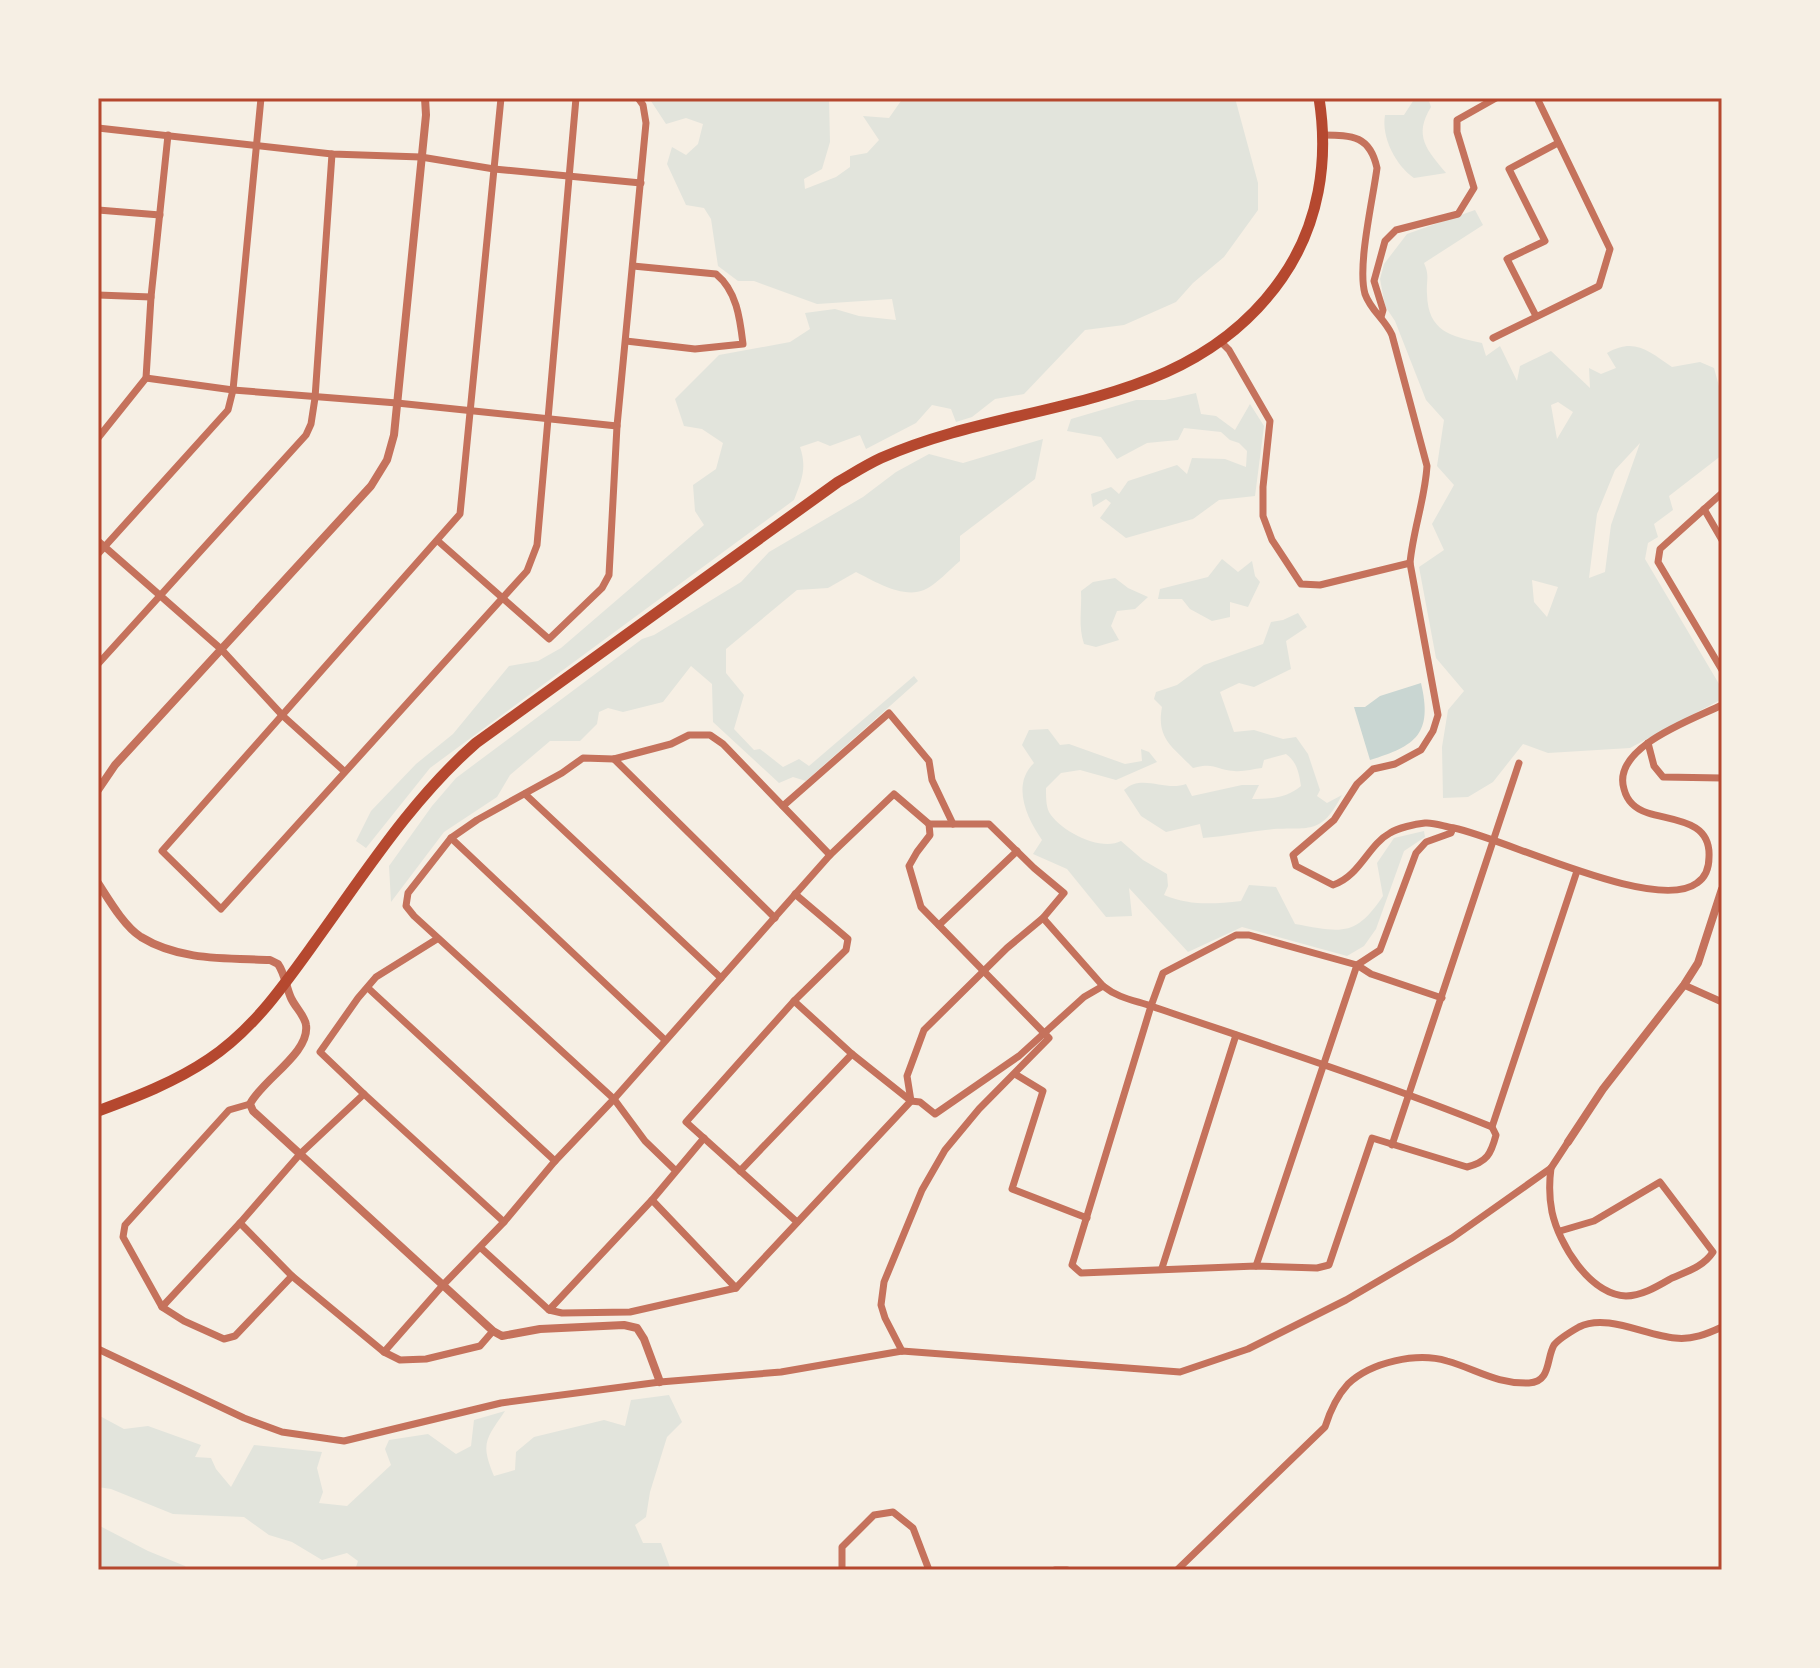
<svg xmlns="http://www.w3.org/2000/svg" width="1820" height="1668" font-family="Poppins,sans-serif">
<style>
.green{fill:#e2e4dc;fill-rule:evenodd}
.water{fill:#c9d6d2}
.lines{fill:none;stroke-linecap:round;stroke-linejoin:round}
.minor{stroke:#c5725c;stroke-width:7}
.tertiary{stroke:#c5725c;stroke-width:8}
.trunk{stroke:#b5482f;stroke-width:11}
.neatline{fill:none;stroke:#b5482f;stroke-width:3}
</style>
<rect width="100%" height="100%" fill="#f6efe4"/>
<g class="green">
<path d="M649,98h180l1,44 -8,27 -18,10 1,10 31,-12 14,-10v-11l17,-3 12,-13 -16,-24 26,2 14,-20h332l23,85v27l-34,47 -31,26 -17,19 -52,23 -39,5 -61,64 -29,5 -23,18 -16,5 -5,-13 -19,-4 -16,18 -50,26 -6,-14 -30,11 -12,-5 -18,6c7,21 2,32 -6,53l-364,268 -64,80 -10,-7 15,-30 45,-47 37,-30 56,-68 29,-5 23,-13 143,-123 -9,-14 -2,-26 23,-16 7,-26 -21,-14 -18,-3 -9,-27 44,-44 71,-13 20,-13 -5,-16 30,-4 24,7 37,4 -4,-21 -75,5 -63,-23h-16l-20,-15 -7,-47 -7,-11 -18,-3 -19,-41 5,-17 14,8 12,-11 5,-20 -17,-6 -20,6z"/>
<path d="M1415,98h13l3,9c-18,29 -4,43 15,66l-32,5c-18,-12 -33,-41 -29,-63h19z"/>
<path d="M1475,210l8,15 -59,38c6,13 2,18 3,31 1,38 24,42 55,49l4,13 14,-10 17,35 3,-15 31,-15 39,37 -1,-20 12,6 15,-6 -9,-15c27,-16 42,-2 65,14l28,-5 14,6 8,29v58l-53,41 4,14 -19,14 4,13 -10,6 -3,16 77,130v10l-92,49 -82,5 -25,-9 -30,38 -25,15 -25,1 -1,-51 6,-37 16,-19 -28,-33 -17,-91 25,-17 -12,-26 22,-39 -17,-19 7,-46 -18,-20 -31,-79 -10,-15 -5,-27 4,-15 23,-30zM1558,402l15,10 -16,27 -6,-34zM1640,443l-29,82 -6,47 -16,6 8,-64 18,-44zM1532,580l26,7 -11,30 -13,-15z"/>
<polygon points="1196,393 1201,414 1216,416 1235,430 1250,404 1264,426 1255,496 1219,500 1193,519 1126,538 1100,518 1111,503 1106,499 1093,507 1091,494 1111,487 1119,494 1128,481 1177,465 1187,474 1192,458 1225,459 1246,467 1247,451 1239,443 1230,440 1221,432 1184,428 1178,440 1147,443 1117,459 1101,437 1067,431 1071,419 1136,400 1165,400"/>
<path d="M1043,439l-8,40 -75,57v25c-11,9 -23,23 -36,29 -21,9 -50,-9 -68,-18l-28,16 -31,2 -71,59v24l18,22 -10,34 20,21 6,-1 23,18 16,-8 10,7 105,-90 4,5 -112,100 -13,-4 -14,6 -66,-61 -1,-38 -21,-18 -28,36 -40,10 -15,-4 -9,4 -2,12 -17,17h-30l-40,34 -13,22 -53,35 -53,70 -2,-36 43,-60 24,-28 186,-139 12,-4 87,-53 28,-30 94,-55 33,-25 33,-18 34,9z"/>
<polygon points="1222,559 1238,572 1252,561 1255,576 1260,582 1248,607 1230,602 1230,617 1212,621 1190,609 1182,599 1158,599 1160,589 1208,577"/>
<path d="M1115,578l13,10 20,9 -13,12 -18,2 -6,15 8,14 -23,7 -12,-3c-6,-18 -2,-34 -3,-53l12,-9z"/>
<path d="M1298,613l9,14 -21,14 5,28 -37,18 -15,-4 -19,9 14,40 20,-2 29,9 13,-2 12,17 12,36 -3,6 10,7 15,-8c-21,40 -31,32 -68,34 -23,2 -47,7 -71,9l-3,-14 -34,8 -25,-16 -17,-26c18,-17 41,2 62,-6l6,12 50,-11h17l-7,14c18,0 35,-1 49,-13 -2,-13 -4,-24 -15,-32l-22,6 -2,8c-9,1 -19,4 -28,3 -19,-1 -18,-9 -41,-3 -20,-21 -37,-29 -31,-61l-8,-8 2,-7 21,-7 27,-20 59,-21 8,-22 12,-2z"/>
<path d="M1048,729l12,16 9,-1 56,20 17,-3 -1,-12 8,3 8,10 -41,18 -36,-10 -19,3 -15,15c0,8 0,18 3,24 11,19 52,40 72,29l22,19 24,14 1,12 -4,9c27,11 49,9 77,6l8,-16 27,2 19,37c46,8 60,14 88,-28l-6,-33 17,-25 30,-7 1,6 -21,14 -28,78 -12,17 -17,10 -105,-29 -54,25 -59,-64 3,28 -26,1 -39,-48 -34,-15 9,-14c-15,-22 -31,-55 -8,-77l-12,-18 7,-15z"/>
<path d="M669,1395l13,27 -15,15 -17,55 -4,25 -11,8 8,18h18l10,27h-316l3,-9 -11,-8 -25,7 -30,-18 -23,-7 -25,-18 -71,-3 -62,-25 -13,-2v-72l26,14 24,-3 53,19 -6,12 16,1 5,11 15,18 23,-42 68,7 -5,16 6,24 -4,11 28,3 44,-41 -6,-16 4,-9 39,-6 28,20 15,-8 3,-26 31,-9c-19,28 -25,32 -11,65l21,-6 1,-18 18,-15 70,-17 21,6 6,-26z"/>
<polygon points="98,1525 148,1551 185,1566 188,1570 98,1570"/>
</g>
<path class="water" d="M1421,683c12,51 -5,63 -51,77l-16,-53h11l15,-11z"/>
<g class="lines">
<g class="minor">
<polyline points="501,98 460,514 162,851 221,909 527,571 537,545 576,98"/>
<polyline points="98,128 332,154 421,157 494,169 641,183"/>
<path d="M1323,135c30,0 47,1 54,33 -4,31 -20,98 -12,126 6,17 20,25 27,41l35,131c-2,33 -14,64 -17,97l28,152 -5,16 -12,19 -26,14 -22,5 -16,15 -23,36 -41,35 3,11 37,19c27,-9 35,-40 57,-52 8,-5 25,-9 35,-10 9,-1 20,4 29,5 50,10 202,86 243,55 9,-6 12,-16 12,-26 2,-37 -36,-36 -61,-44 -13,-4 -21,-12 -24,-24 -13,-42 70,-70 98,-84"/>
<polyline points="98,210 160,215"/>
<polyline points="98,295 151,297"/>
<polyline points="1536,316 1507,259 1545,241 1509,169 1558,143"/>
<polyline points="1381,317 1383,310 1374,281 1385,241 1396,230 1458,214 1474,188 1457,132 1457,120 1496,98"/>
<polyline points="1493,338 1599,286 1610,249 1537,98"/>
<path d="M626,341l69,8 48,-5c-3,-25 -6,-53 -27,-70l-83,-8"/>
<polyline points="1221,342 1229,350 1270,421 1263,487 1263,516 1272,540 1301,584 1320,585 1410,563"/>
<polyline points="146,378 233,390 397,403 617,426"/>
<polyline points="98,438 146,378 151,297 168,135"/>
<polyline points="1722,493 1660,549 1658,562 1722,670"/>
<polyline points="1704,509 1722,540"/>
<polyline points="98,541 221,649 283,716 344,771"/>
<polyline points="438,541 549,639 602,588 609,575 617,426 646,123 643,105 638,98"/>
<polyline points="98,554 228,410 233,390 261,98"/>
<polyline points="98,664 306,435 311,424 315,398 332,154"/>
<polyline points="1648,743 1654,766 1663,777 1722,778"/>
<polyline points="614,759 775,918"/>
<polyline points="525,794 721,978"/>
<polyline points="783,806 889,713 929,761 932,780 953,824"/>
<polyline points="451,838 665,1040"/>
<path d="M795,894l53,45 -2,11 -52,51 58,53 59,47 9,1 15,12 84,-58 65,-59 19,-11c15,12 30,14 48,20 114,39 229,76 341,121l4,8c-5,19 -9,27 -29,32l-95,-29 -43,127 -12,3 -61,-2 -175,7 -9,-8 79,-259 12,-33 73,-38h13l108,30 14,9 71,24"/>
<polyline points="1043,918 1103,986"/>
<polyline points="939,925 1017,851"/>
<polyline points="1684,985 1722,1002"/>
<polyline points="368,988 555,1161"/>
<polyline points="794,1001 686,1122 797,1222"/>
<polyline points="1015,1074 1043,1091 1012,1189 1087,1218"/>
<polyline points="364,1094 320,1052 358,998 376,977 437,939"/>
<polyline points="250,1104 229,1110 125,1225 123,1237 162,1307 184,1321 224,1339 235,1336 292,1276"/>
<polyline points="1492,1127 1577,871"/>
<polyline points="1392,1145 1519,763"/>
<path d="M1551,1168c-2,15 -2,29 1,44 7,32 37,82 74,84 16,0 32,-10 46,-18 16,-7 31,-11 41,-26l-53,-70 -66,39 -34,10"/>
<polyline points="675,1170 645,1141 614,1099 414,916 406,906 408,893 451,838 477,820 562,773 583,758 614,759 671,744 689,735 710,735 723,744 830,855"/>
<polyline points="740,1171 852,1054"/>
<polyline points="652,1200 736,1288"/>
<polyline points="240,1223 292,1276 384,1352 400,1360 426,1359 480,1346 493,1331"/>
<polyline points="1256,1266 1357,965 1380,950 1416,853 1426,842 1451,833 1453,828"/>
<polyline points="1162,1268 1236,1035"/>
<polyline points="162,1307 240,1223 300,1154 364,1094 504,1222"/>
<polyline points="549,1310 652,1200 704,1138"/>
<polyline points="98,1349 244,1418 282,1432 344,1441 501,1403 660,1382 781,1372 902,1351 1180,1372 1248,1349 1346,1300 1452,1238 1551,1168 1568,1142"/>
<polyline points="902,1351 885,1318 881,1305 884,1282 922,1190 945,1150 979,1109 1049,1038 921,907 909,866 917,852 930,835 929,824"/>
<polyline points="384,1352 443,1285 504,1222 555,1161 614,1099 830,855 894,794 929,824 989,824 1034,868 1064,893 1043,918 1007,948 924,1030 907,1076 911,1101 736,1288 630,1312 562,1313 549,1310 481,1248"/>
<polyline points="842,1570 842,1547 874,1515 893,1512 913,1528 929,1570"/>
<polyline points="1055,1570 1067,1570"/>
<path d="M1177,1570l148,-143c5,-16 12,-31 23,-43 23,-22 69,-32 99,-23 29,8 49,23 82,22 22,-1 17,-24 25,-38 4,-5 18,-14 25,-18 28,-14 67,9 96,11 17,2 32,-4 47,-11"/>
</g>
<g class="tertiary">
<polyline points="98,790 115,765 371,486 387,460 394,435 426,115 425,98"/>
<path d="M98,883c11,17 26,43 43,54 39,24 85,21 129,23l8,4c7,10 8,23 13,34 4,9 14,18 15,27 4,28 -43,54 -56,79l3,7 240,220 9,5 38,-7 84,-4 13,3 7,11 16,43"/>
<polyline points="1568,1142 1603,1089 1684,985 1698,963 1722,889"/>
</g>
<path class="trunk" d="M98,1111c38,-14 77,-29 111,-52 44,-29 75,-74 106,-117 50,-69 96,-142 161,-199l362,-261c14,-8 28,-17 43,-24 137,-61 306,-43 401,-180 37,-53 47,-117 37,-180"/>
</g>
<rect width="1820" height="1668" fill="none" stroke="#f6efe4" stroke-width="200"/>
<rect x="100" y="100" width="1620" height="1468" class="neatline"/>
</svg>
